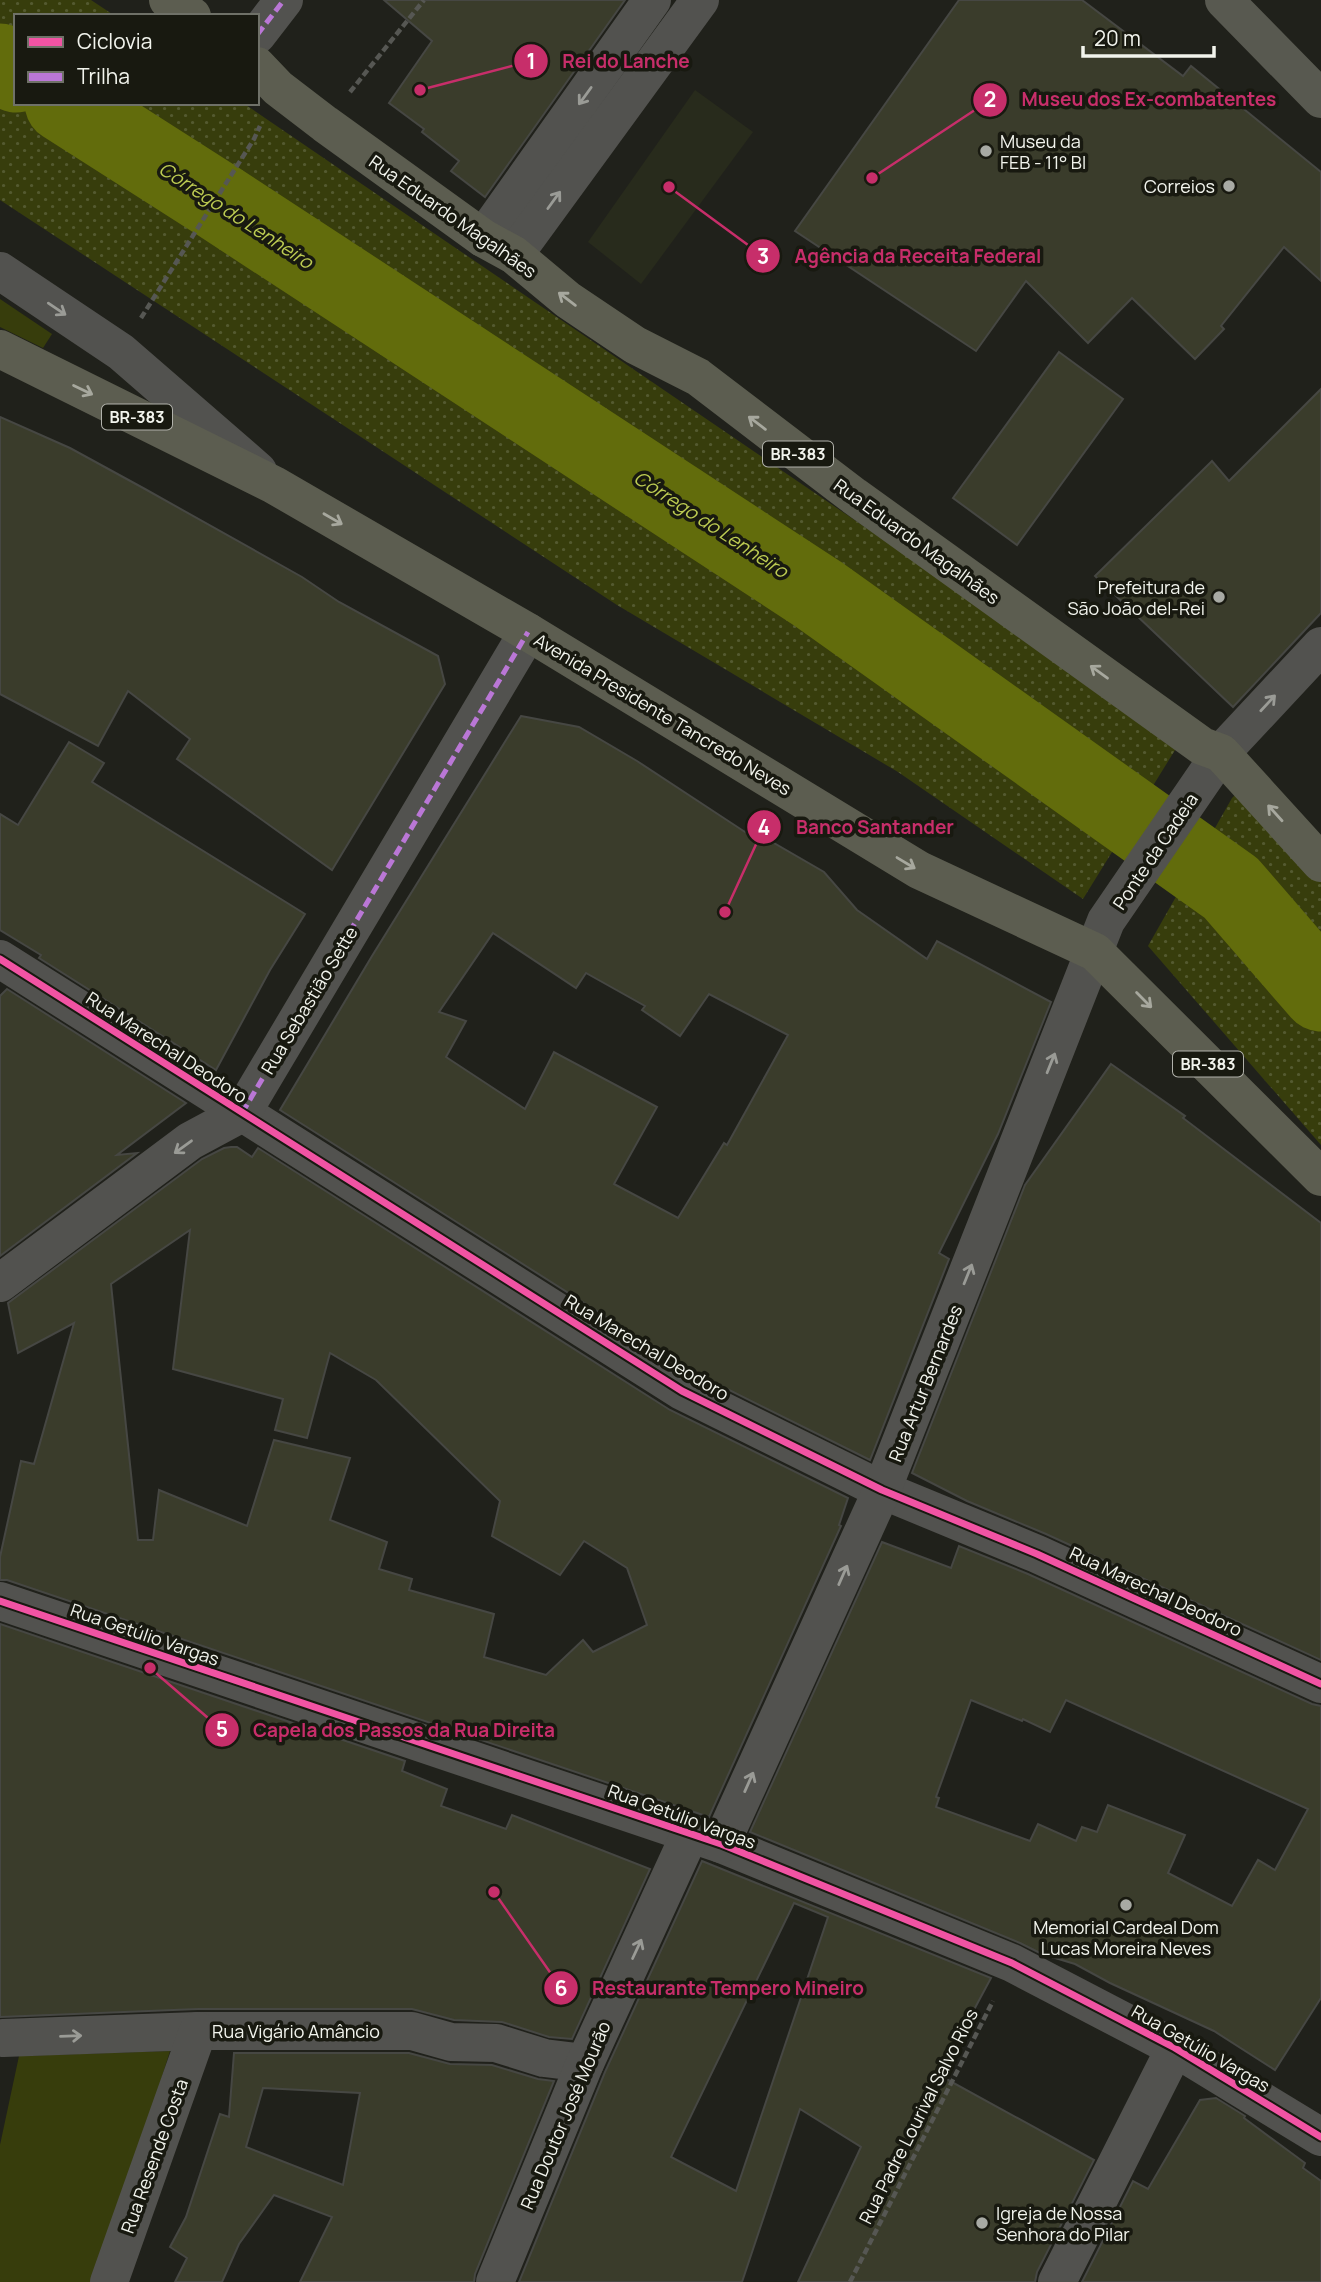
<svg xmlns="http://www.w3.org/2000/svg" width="1321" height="2282" font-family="Manrope,sans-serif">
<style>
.built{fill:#282b1c}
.grass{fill:url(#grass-dots)}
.park{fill:#373d0c}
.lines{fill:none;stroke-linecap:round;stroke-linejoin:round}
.river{stroke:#626c0c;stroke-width:79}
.building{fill:#3a3c2b;stroke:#464743;stroke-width:2;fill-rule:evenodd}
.path{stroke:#565753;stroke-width:4.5;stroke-dasharray:7 3.5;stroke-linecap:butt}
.minor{stroke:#52524f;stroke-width:38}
.major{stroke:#585950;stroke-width:38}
.highway{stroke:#5c5d50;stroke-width:38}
.quiet{stroke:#ba77d6;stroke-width:5;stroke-dasharray:10 5;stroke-linecap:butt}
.cycleway-casing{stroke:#181910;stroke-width:11}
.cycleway{stroke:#f153a3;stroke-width:7}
.oneway{stroke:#9a9b96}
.oneway2{stroke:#a7a89e}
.poi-dot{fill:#a8aaa4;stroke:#181910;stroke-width:2.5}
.labels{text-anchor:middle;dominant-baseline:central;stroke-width:7;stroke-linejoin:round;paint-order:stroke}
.shield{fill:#181910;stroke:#b1b2ab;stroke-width:2}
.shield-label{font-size:16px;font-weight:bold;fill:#f2f4ed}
.poi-label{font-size:18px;fill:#f2f4ed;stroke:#181910;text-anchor:start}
.street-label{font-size:18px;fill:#f2f4ed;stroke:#181910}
.water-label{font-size:19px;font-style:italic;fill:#bdcc52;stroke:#181910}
.leader{fill:none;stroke:#c72e6a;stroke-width:2.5}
.callout-dot{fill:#c72e6a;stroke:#181910;stroke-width:2.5}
.mark-label{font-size:21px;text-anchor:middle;font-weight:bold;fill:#fff}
.callout-label{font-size:19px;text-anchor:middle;font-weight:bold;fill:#c72e6a;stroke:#181910;stroke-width:7;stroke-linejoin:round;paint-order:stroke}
</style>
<defs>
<pattern id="grass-dots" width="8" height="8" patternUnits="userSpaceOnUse" patternTransform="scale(1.75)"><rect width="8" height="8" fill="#373d0c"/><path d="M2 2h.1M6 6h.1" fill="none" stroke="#545a30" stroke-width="1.8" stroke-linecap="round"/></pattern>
</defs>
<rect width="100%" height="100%" fill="#20211b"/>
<polygon class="built" points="695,90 753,132 641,284 588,242"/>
<g class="grass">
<polygon points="0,0 91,0 115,16 16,16 16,103 243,103 1180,742 1083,899 898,772 617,605 0,200"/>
<polygon points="1255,776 1321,851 1321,1145 1148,946 1232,798"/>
</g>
<g class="park">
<polygon points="0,299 52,334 43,348 0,327"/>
<polygon points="170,2051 98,2282 0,2282 0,2145 19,2056"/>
</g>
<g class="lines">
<g class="river">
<polyline points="0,63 16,73"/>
<polyline points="64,103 216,200 818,594 1231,888 1321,992"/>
</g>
</g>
<g class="building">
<polygon points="384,0 625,0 485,197 451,171 459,161 422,132 424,129 389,103 432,41"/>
<polygon points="959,0 1082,0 1183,76 1191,66 1321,172 1321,281 1284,247 1221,326 1224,329 1195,359 1132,298 1088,343 1026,281 976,351 795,231"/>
<polygon points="1059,352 1123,399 1017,545 953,498"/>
<polygon points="1321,389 1321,613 1233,707 1095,576 1212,461 1229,481"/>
<polygon points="0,417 70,448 145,489 302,577 339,602 438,656 445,684 332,870 177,759 190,739 128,691 98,746 0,694"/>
<path d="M521,716l58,11 58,34 108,71 3,-4 76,44 33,38 70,49 10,-18 114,61 -53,132 -59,119 10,6 -79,201 -177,-88 -413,-262 92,-154zM493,933l83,55 10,-15 59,33 -3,4 38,26 29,-42 79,41 -61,110 -3,-2 -46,75 -64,-34 43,-77 -103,-55 -29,57 -79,-52 20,-36 -27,-9z"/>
<polygon points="69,742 104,763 92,782 305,914 270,970 216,1070 39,958 41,955 0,930 0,814 18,825"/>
<polygon points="7,989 186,1103 117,1155 137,1153 0,1256 0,996"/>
<polygon points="1111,1064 1185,1116 1183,1118 1321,1223 1321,1660 1046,1534 967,1501 912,1473 1025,1185"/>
<path d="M231,1147h6l15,10 6,-9 412,262 178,88 -9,27 2,1 -132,291 -702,-237h-7v-23l21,-96 13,3 40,-141 -56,30 -10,-50 194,-144 22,-11zM190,1230l-17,139 110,30 -8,31 32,8 23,-85 46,27 124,121 -8,35 68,39 24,-34 43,27 20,57 -54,27 -10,-12 -37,35 -62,-18 10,-43 -85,-24 3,-11 -33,-10 8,-27 -57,-22 20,-62 -76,-18 -27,86 -88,-36 -6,50h-15l-27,-256z"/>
<path d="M882,1542l69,26 8,-22 69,28 284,130 9,2v292l-46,72 -61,-39 -104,-48 -35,-19 -33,-10 -22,-11 -270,-111zM971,1700l51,21 1,-2 27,13 16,-32 242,109 -33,61 -17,-10 -26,46 -64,-33 17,-38 -77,-30 -11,27 -15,-5 -6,14 -38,-17 -8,17 -94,-34 3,-9 -3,-1z"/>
<polygon points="0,1624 405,1761 402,1771 447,1789 441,1806 506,1829 512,1815 650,1869 572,2039 549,2037 502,2022 454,2020 412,2009 198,2009 0,2017"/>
<path d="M702,1861l289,117 -52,97 155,85 -57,112 -2,10h-237l63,-135 -61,-38 -58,173h-223l86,-210zM794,1903l34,14 -92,274 -65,-34z"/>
<path d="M234,2053h175l41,11 42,1 46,14 16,2 -79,193 -1,8h-174l32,-65 -58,-22 -35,49 -17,38h-47l12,-24 -17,-11 16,-30 34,-103 9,3zM263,2088l97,5 -17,92 -97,-38z"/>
<polygon points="1216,2098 1245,2116 1244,2118 1305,2163 1303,2168 1321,2181 1321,2282 1082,2282 1133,2181 1148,2189 1200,2100"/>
</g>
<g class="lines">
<g class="path">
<polyline points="350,92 424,0"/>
<polyline points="141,318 254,139 260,126"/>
<polyline points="850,2282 993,2001"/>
</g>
<g class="minor">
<polyline points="257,35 284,0"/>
<polyline points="483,238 652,0"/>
<polyline points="514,255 700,0"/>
<polyline points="0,271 121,352 258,471"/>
<polyline points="0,959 682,1391 882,1490 1037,1554 1321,1684"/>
<polyline points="0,1283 190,1141 242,1113 528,632"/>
<polyline points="0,1601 721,1844 1012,1963 1175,2048 1321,2137"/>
<polyline points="721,1844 882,1490 1106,921 1221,753 1321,646"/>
<polyline points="3,2038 198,2031 412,2031 451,2042 496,2043 544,2058 585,2063"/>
<polyline points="109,2282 198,2031"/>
<polyline points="495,2282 585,2063 690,1834"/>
<polyline points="1057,2282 1175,2048"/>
</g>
<polyline class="major" points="1224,0 1321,99"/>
<g class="highway">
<polyline points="168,0 192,16"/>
<polyline points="257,66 278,88 325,124 483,238 514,255 568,300 635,345 698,377 854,496 1202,746 1221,753 1321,863"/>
<polyline points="0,349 274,485 528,632 919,870 1095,952 1321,1177"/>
</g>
<g class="quiet">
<polyline points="257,35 284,0"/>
<polyline points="242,1113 528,632"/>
</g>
<g class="cycleway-casing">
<g id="cycleway">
<polyline points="0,959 682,1391 882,1490 1037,1554 1321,1684"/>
<polyline points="0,1601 721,1844 1012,1963 1175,2048 1321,2137"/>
</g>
</g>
<use href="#cycleway" class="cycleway"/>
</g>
<defs><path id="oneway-shaft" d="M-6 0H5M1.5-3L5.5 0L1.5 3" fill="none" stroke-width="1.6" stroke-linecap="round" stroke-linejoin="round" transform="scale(1.75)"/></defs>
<g class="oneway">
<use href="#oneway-shaft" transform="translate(585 96) rotate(126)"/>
<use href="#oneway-shaft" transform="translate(554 200) rotate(-54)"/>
<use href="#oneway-shaft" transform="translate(57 309) rotate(34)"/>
<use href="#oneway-shaft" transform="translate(1268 703) rotate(-47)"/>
<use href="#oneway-shaft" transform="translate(1051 1063) rotate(-68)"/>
<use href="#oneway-shaft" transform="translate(183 1147) rotate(144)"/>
<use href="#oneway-shaft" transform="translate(968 1274) rotate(-68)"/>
<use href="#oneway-shaft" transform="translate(843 1575) rotate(-66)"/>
<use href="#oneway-shaft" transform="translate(749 1782) rotate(-66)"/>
<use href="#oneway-shaft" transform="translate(637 1949) rotate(-65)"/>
<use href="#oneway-shaft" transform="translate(71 2036) rotate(-2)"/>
</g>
<g class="oneway2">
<use href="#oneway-shaft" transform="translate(567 299) rotate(-143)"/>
<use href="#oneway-shaft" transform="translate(83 390) rotate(26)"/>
<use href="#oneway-shaft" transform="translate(757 423) rotate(-143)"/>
<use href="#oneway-shaft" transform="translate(333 519) rotate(30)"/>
<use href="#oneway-shaft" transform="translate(1099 672) rotate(-144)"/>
<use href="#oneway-shaft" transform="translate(1275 813) rotate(-132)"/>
<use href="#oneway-shaft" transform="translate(906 863) rotate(31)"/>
<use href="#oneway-shaft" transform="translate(1144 1000) rotate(45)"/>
</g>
<g class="poi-dot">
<circle cx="986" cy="151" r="7"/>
<circle cx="1229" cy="186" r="7"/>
<circle cx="1219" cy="597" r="7"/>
<circle cx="1126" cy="1905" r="7"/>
<circle cx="982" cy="2223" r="7"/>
</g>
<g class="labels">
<g class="shield">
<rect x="102" y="404.5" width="70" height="25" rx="5"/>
<rect x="763" y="441.5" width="70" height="25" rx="5"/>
<rect x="1173" y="1051.5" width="70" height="25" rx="5"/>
</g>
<g class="shield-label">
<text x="137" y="417">BR-383</text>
<text x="798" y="454">BR-383</text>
<text x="1208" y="1064">BR-383</text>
</g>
<g class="poi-label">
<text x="1000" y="141">Museu da<tspan x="1000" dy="21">FEB - 11° BI</tspan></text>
<text x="1215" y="186" text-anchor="end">Correios</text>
<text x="1205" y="587" text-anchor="end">Prefeitura de<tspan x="1205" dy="21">São João del-Rei</tspan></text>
<text x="1126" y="1927" text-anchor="middle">Memorial Cardeal Dom<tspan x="1126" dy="21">Lucas Moreira Neves</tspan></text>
<text x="996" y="2213">Igreja de Nossa<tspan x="996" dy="21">Senhora do Pilar</tspan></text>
</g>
<g class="street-label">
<text transform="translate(453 216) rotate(35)">Rua Eduardo Magalhães</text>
<text transform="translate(917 541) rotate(36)">Rua Eduardo Magalhães</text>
<text transform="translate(663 714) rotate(31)">Avenida Presidente Tancredo Neves</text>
<text transform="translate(1155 851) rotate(-56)">Ponte da Cadeia</text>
<text transform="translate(309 1000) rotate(-59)">Rua Sebastião Sette</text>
<text transform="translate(167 1047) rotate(33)">Rua Marechal Deodoro</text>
<text transform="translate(647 1347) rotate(31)">Rua Marechal Deodoro</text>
<text transform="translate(925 1383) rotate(-68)">Rua Artur Bernardes</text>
<text transform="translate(1156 1591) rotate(25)">Rua Marechal Deodoro</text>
<text transform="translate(145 1634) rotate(19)">Rua Getúlio Vargas</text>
<text transform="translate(682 1816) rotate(20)">Rua Getúlio Vargas</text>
<text x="296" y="2031">Rua Vigário Amâncio</text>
<text transform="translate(1201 2048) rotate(30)">Rua Getúlio Vargas</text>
<text transform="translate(565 2115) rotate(-67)">Rua Doutor José Mourão</text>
<text transform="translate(918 2116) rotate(-63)">Rua Padre Lourival Salvo Rios</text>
<text transform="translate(154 2156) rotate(-70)">Rua Resende Costa</text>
</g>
<g class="water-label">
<text transform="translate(236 215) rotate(33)">Córrego do Lenheiro</text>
<text transform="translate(711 524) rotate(33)">Córrego do Lenheiro</text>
</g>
</g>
<path class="leader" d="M420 90L531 61M872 178L990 100M669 187L763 256M725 912L764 827M150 1668L222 1730M494 1892L561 1988"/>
<g class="callout-dot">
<circle cx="420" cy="90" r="7"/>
<circle cx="872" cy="178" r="7"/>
<circle cx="669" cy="187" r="7"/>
<circle cx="725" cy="912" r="7"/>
<circle cx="150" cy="1668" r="7"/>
<circle cx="494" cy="1892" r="7"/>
<circle cx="531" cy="61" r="18"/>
<circle cx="990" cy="100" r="18"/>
<circle cx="763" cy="256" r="18"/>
<circle cx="764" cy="827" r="18"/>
<circle cx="222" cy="1730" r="18"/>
<circle cx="561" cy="1988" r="18"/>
</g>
<g class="mark-label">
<text x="531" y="69">1</text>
<text x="990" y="107">2</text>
<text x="763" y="264">3</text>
<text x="764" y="835">4</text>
<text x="222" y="1737">5</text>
<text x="561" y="1996">6</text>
</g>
<g class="callout-label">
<text x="626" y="68">Rei do Lanche</text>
<text x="1149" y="106">Museu dos Ex-combatentes</text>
<text x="918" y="263">Agência da Receita Federal</text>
<text x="875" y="834">Banco Santander</text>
<text x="404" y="1737">Capela dos Passos da Rua Direita</text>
<text x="728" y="1995">Restaurante Tempero Mineiro</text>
</g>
<rect x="14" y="14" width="245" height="91" fill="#181910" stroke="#6f7168" stroke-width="2"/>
<rect x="28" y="37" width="35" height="10" fill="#f153a3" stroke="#6f7168" stroke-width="2"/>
<text x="77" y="49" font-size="21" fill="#f2f4ed">Ciclovia</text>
<rect x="28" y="72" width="35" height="10" fill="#ba77d6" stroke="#6f7168" stroke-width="2"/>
<text x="77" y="84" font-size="21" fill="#f2f4ed">Trilha</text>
<path d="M1083 46v10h131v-10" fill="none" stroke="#f2f4ed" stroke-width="3.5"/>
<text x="1094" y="46" font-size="21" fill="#f2f4ed" stroke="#181910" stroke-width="5" paint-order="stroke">20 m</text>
</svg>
